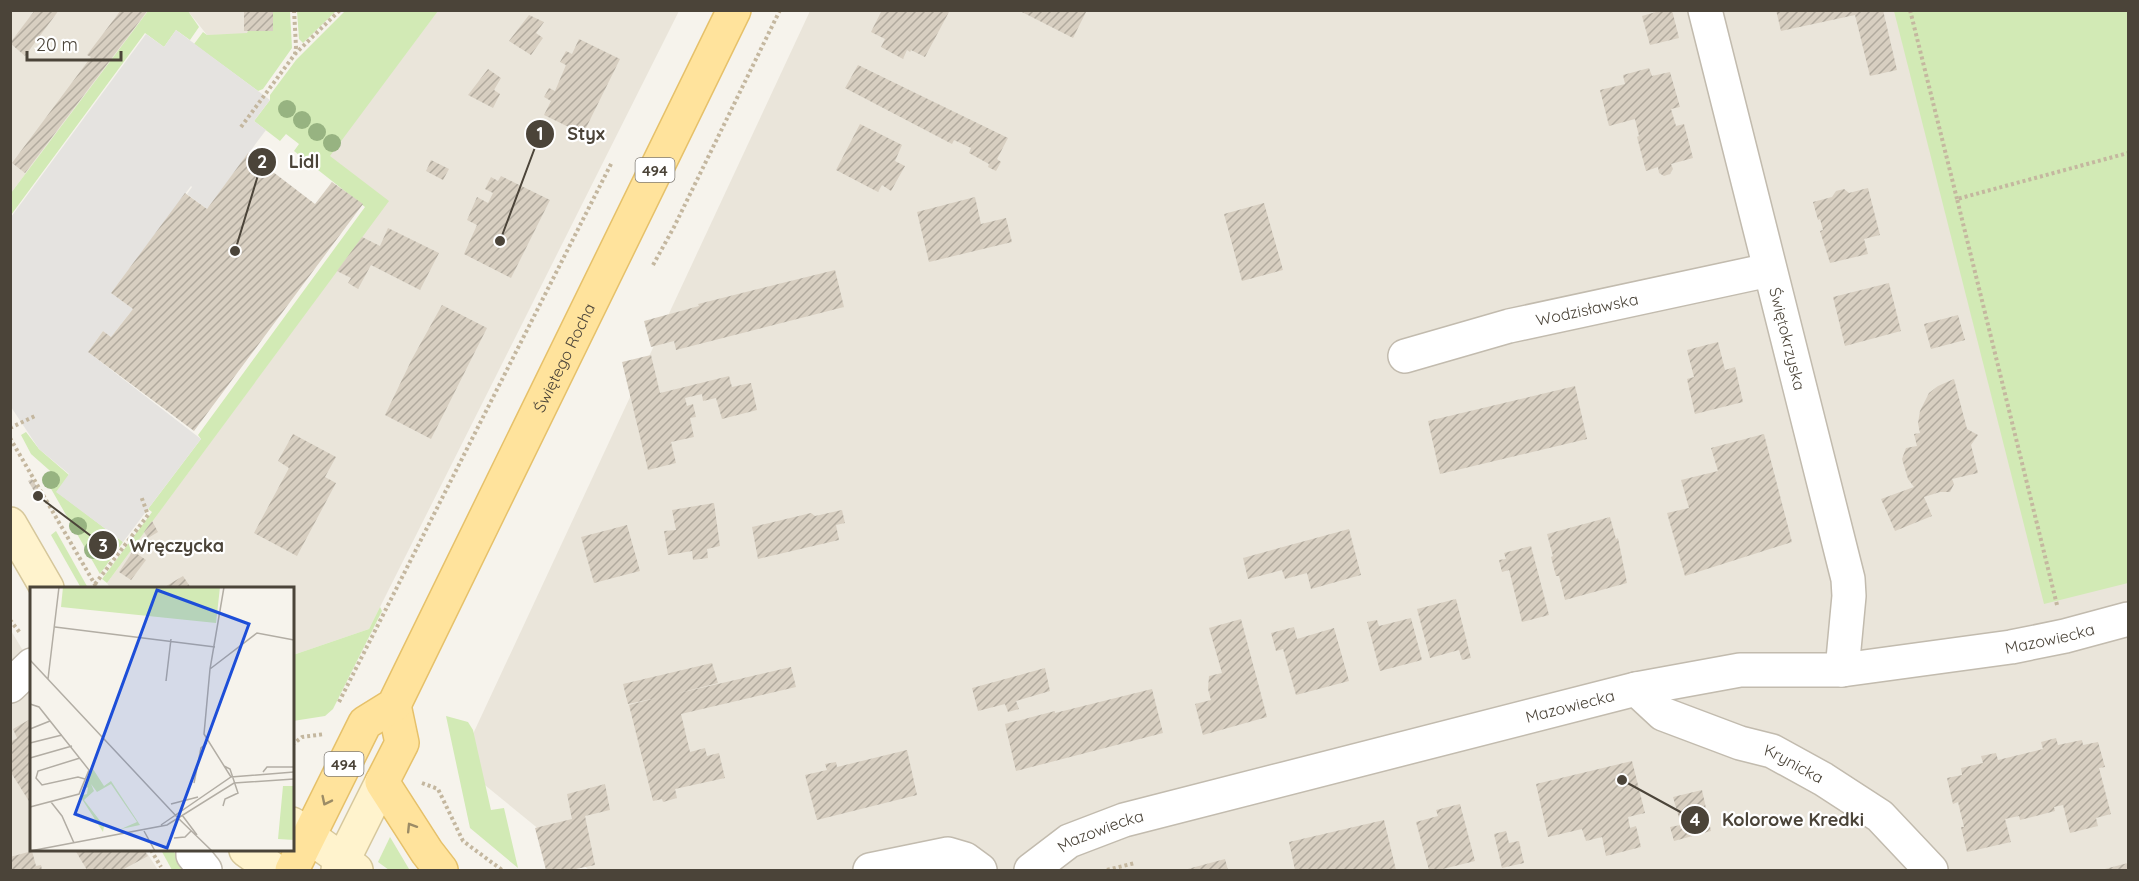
<svg xmlns="http://www.w3.org/2000/svg" width="2139" height="881" font-family="Quicksand,sans-serif">
<style>
.residential{fill:#eae5da}
.green{fill:#d2eab5}
.parking{fill:#e5e3e0}
.building{fill:url(#building-hatch)}
.lines{fill:none;stroke-linecap:round;stroke-linejoin:round}
.minor-casing{stroke:#c2bbae;stroke-width:36}
.tertiary-casing{stroke:#c2bbae;stroke-width:36}
.secondary-casing{stroke:#d6c79b;stroke-width:36}
.primary-casing{stroke:#e6c16a;stroke-width:36}
.path{stroke:#c4b79f;stroke-width:4;stroke-dasharray:3 3;stroke-linecap:butt}
.minor{stroke:#fff;stroke-width:33}
.tertiary{stroke:#fff;stroke-width:33}
.secondary{stroke:#fff3cd;stroke-width:33}
.primary{stroke:#ffe39c;stroke-width:33}
.tree{fill:#97b381}
.oneway{stroke:#9c8c66}
.labels{text-anchor:middle;dominant-baseline:central;stroke-width:4.5;stroke-linejoin:round;paint-order:stroke}
.shield{fill:#fff;stroke:#817c74;stroke-width:1.5}
.shield-label{font-size:15px;font-weight:bold;fill:#4b4439}
.street-label{font-size:16px;fill:#4b4439;stroke:#fff}
.inset-road{fill:none;stroke:#b2ada4;stroke-width:1.5}
.view{fill:#1d4ed8;fill-opacity:0.15;stroke:#1d4ed8;stroke-width:3}
.inset-edge{fill:none;stroke:#4b4439;stroke-width:3}
.leader{fill:none;stroke:#4b4439;stroke-width:2}
.callout-dot{fill:#4b4439;stroke:#fff;stroke-width:2}
.mark-label{font-size:18px;text-anchor:middle;font-weight:bold;fill:#fff}
.callout-label{font-size:18px;text-anchor:middle;font-weight:bold;fill:#4b4439;stroke:#fff;stroke-width:4.5;stroke-linejoin:round;paint-order:stroke}
</style>
<defs>
<pattern id="building-hatch" width="6" height="6" patternUnits="userSpaceOnUse" patternTransform="scale(1.5)"><rect width="6" height="6" fill="#d8cfc1"/><path d="M-1 1l2-2M0 6l6-6M5 7l2-2" fill="none" stroke="#b1aa9e"/></pattern>
</defs>
<rect width="100%" height="100%" fill="#f6f3ec"/>
<g class="residential">
<polygon points="11,11 148,11 11,193"/>
<polygon points="188,11 679,11 369,629 293,655 292,588 110,588 107,583 388,201 329,156 437,12 277,12 275,34 207,35"/>
<polygon points="810,11 2128,11 2128,870 589,870 459,764"/>
<polygon points="10,629 31,664 32,850 145,850 158,870 11,870"/>
</g>
<g class="green">
<polygon points="148,11 188,11 199,27 190,40 176,30 164,47 145,33 11,215 11,193"/>
<polygon points="273,11 290,11 292,48 263,89 258,91 194,44 203,32 207,35 247,33 248,31 272,31"/>
<polygon points="297,11 297,10 336,11 303,43 299,39"/>
<polygon points="345,11 438,11 330,156 389,201 107,583 102,579 152,512 148,509 201,439 198,435 365,207 294,151 299,144 286,134 280,141 254,121 270,100 270,95 296,60"/>
<polygon points="1894,11 2128,11 2128,583 2044,604"/>
<polygon points="26,432 39,449 69,475 57,492 123,542 100,574 50,487 57,477 31,454 21,435"/>
<polygon points="56,531 88,588 81,588 51,535"/>
<polygon points="380,607 382,611 333,709 325,716 293,721 293,655 369,629"/>
<polygon points="446,716 468,722 473,730 491,810 504,808 518,868 470,828"/>
<polygon points="390,837 409,869 408,870 389,870 378,862"/>
<polygon points="161,850 172,850 191,870 172,870"/>
</g>
<polygon class="parking" points="176,30 270,100 254,121 266,130 207,209 187,194 192,187 191,186 111,293 133,309 111,337 103,331 88,352 201,439 123,542 56,492 69,474 39,449 11,407 11,217 146,34 164,47"/>
<g class="building">
<polygon points="35,10 59,10 25,56 10,43"/>
<polygon points="121,10 148,10 25,173 12,163 91,57 87,55"/>
<rect x="244" y="10" width="29" height="21"/>
<polygon points="882,10 950,10 925,57 911,50 910,52 907,50 903,59 881,47 885,39 871,32"/>
<polygon points="1018,10 1087,10 1073,38"/>
<polygon points="1663,10 1672,10 1679,38 1650,45 1642,16"/>
<polygon points="1776,10 1883,10 1897,70 1870,76 1855,15 1781,31"/>
<polygon points="529,15 544,22 536,33 543,38 531,55 509,41"/>
<polygon points="579,39 620,59 583,134 544,115 551,101 544,97 549,88 555,91 566,65 560,62 566,51 572,54"/>
<polygon points="858,65 1008,138 997,159 1001,162 996,171 988,167 989,164 969,153 971,148 954,140 952,144 845,88"/>
<polygon points="1649,68 1652,76 1670,72 1680,107 1671,109 1676,126 1684,124 1693,158 1671,164 1673,169 1670,174 1664,176 1659,173 1658,167 1646,171 1637,137 1639,136 1635,119 1609,126 1600,90 1625,84 1623,75"/>
<polygon points="488,69 501,78 494,90 500,94 493,108 468,95"/>
<polygon points="860,124 902,145 895,161 905,166 891,191 882,185 878,192 836,170"/>
<polygon points="248,153 315,204 332,182 363,204 194,431 88,352 103,331 111,337 133,309 111,293 185,193 207,209"/>
<polygon points="431,160 449,169 443,180 426,171"/>
<polygon points="501,176 550,200 511,278 464,254 477,225 467,220 477,197 488,203 493,193 485,189 491,177 498,181"/>
<polygon points="1868,188 1880,235 1864,239 1868,254 1830,263 1820,231 1823,230 1820,219 1818,220 1813,202 1832,197 1836,191 1844,189 1849,193"/>
<polygon points="975,197 981,224 1006,218 1012,242 929,262 917,212"/>
<polygon points="1264,203 1283,270 1242,281 1224,214"/>
<polygon points="388,228 439,253 420,290 371,265 358,289 348,283 351,278 337,271 362,237 380,246"/>
<polygon points="835,270 844,307 676,350 674,341 651,347 644,321 699,306 698,304"/>
<polygon points="1889,283 1901,331 1845,346 1833,297"/>
<polygon points="442,305 487,328 431,439 385,415 412,359"/>
<polygon points="1958,315 1965,340 1931,349 1924,324"/>
<polygon points="1718,342 1725,370 1735,367 1743,402 1695,414 1687,379 1694,377 1687,350"/>
<polygon points="651,355 660,393 729,376 732,387 751,383 757,410 722,419 716,398 703,401 702,394 685,398 687,406 693,404 696,417 690,418 694,437 671,442 676,463 648,470 622,362"/>
<polygon points="1954,379 1967,429 1978,435 1971,445 1978,473 1952,479 1954,484 1950,492 1940,492 1924,497 1932,516 1895,531 1881,499 1914,487 1908,479 1902,459 1906,448 1917,446 1914,434 1920,433 1918,423 1920,411 1929,393 1938,386"/>
<polygon points="1575,386 1587,439 1440,474 1428,421"/>
<polygon points="293,434 336,457 325,477 336,483 297,556 254,533 289,468 278,461"/>
<polygon points="1764,434 1792,542 1685,576 1667,513 1689,508 1681,480 1718,471 1711,448"/>
<polygon points="32,479 44,498 40,501 28,481"/>
<polygon points="714,503 720,546 707,549 708,558 693,560 692,551 668,555 664,531 676,530 672,510"/>
<polygon points="842,510 845,523 836,525 839,540 758,559 752,527 811,513 815,516"/>
<polygon points="1610,517 1616,539 1618,538 1627,583 1565,600 1559,576 1556,576 1551,557 1553,556 1547,534"/>
<polygon points="152,521 158,532 148,538 144,532"/>
<polygon points="627,525 640,571 594,583 581,537"/>
<polygon points="1349,529 1361,575 1311,589 1307,573 1285,579 1282,570 1248,579 1243,558"/>
<polygon points="1531,546 1549,615 1522,622 1509,570 1502,572 1499,560 1506,559 1504,553"/>
<polygon points="133,551 146,560 131,580 119,572"/>
<polygon points="183,576 191,588 163,588"/>
<polygon points="1456,599 1471,658 1462,660 1459,650 1430,658 1417,609"/>
<polygon points="1411,618 1422,660 1380,671 1367,622 1377,620 1379,626"/>
<polygon points="1241,619 1267,717 1203,735 1195,704 1211,700 1208,689 1209,676 1222,673 1209,628"/>
<polygon points="1294,627 1297,639 1334,628 1349,681 1296,695 1283,649 1276,651 1271,633"/>
<polygon points="712,663 718,683 675,694 791,667 796,687 681,714 690,752 705,748 707,756 719,753 725,778 675,789 677,798 663,802 662,799 653,801 629,705 656,698 628,704 623,684"/>
<polygon points="1045,668 1050,691 1016,701 1019,709 1008,712 1005,704 978,711 972,688"/>
<polygon points="1152,689 1163,733 1016,771 1005,724 1055,711 1055,713"/>
<polygon points="32,718 32,806 10,771 10,742 17,738 13,729"/>
<polygon points="2056,738 2058,745 2082,740 2083,745 2098,742 2105,767 2099,768 2111,814 2096,818 2098,826 2070,833 2063,805 2054,807 2055,811 2020,820 2019,816 2005,819 2011,842 1967,852 1961,827 1964,827 1958,802 1953,804 1947,778 1962,775 1961,768 1983,763 1981,756 1996,753 1998,760 2043,749 2041,742"/>
<polygon points="907,750 917,795 817,820 805,775 827,770 825,764 836,762 837,767"/>
<polygon points="1632,761 1645,813 1628,817 1630,828 1636,826 1641,847 1606,856 1602,837 1586,841 1582,829 1548,837 1536,784"/>
<polygon points="605,784 610,810 585,816 595,865 571,870 546,870 535,828 572,819 567,794"/>
<polygon points="1702,790 1711,831 1674,841 1670,827 1681,825 1673,797"/>
<polygon points="1460,804 1475,861 1439,870 1429,870 1416,822 1438,816 1436,810"/>
<polygon points="1384,820 1396,870 1295,870 1289,842"/>
<polygon points="1506,831 1509,843 1519,841 1524,863 1502,868 1494,834"/>
<polygon points="75,850 144,850 148,856 122,870 87,870"/>
<polygon points="32,851 36,866 41,865 42,870 12,870 10,857"/>
<polygon points="1225,859 1228,870 1184,870"/>
<polygon points="2128,863 2128,870 2101,870"/>
</g>
<g class="lines">
<g class="minor-casing">
<g id="minor">
<path id="s1" d="M1705,10l143,569 1,17 -7,74"/>
<path id="s2" d="M1405,356l104,-30 260,-56"/>
<polyline points="10,686 32,665"/>
<path id="s3" d="M1636,689l27,25 77,29 32,8 51,28 57,37 51,54"/>
<polyline points="870,870 948,854 965,859 980,870"/>
<path id="s4" d="M1031,870l38,-29 55,-21 512,-131 104,-19h102l169,-23 54,-11 63,-17"/>
</g>
</g>
<g class="tertiary-casing">
<polyline id="tertiary" points="193,850 193,855 205,870"/>
</g>
<g class="secondary-casing">
<g id="secondary">
<polyline points="10,524 47,588"/>
<polyline points="292,824 356,870"/>
<polyline points="246,850 274,870"/>
<polyline points="338,870 382,782"/>
</g>
</g>
<g class="primary-casing">
<g id="primary">
<polyline points="394,705 402,743 382,782 427,852 441,870"/>
<path id="s5" d="M292,870l73,-147 29,-18 340,-695"/>
</g>
</g>
<g class="path">
<polyline points="294,10 296,47 295,54"/>
<polyline points="1910,10 1957,199"/>
<polyline points="241,127 295,54 340,10"/>
<polyline points="653,265 674,227 780,10"/>
<polyline points="10,428 35,416"/>
<polyline points="10,438 97,588"/>
<polyline points="95,584 148,515 141,496"/>
<polyline points="2057,605 1957,199 2128,153"/>
<polyline points="10,620 21,634"/>
<polyline points="339,702 612,162"/>
<polyline points="292,745 302,737 325,734"/>
<polyline points="422,783 438,789 463,841 502,870"/>
<polyline points="151,850 161,867"/>
<polyline points="1107,870 1135,863"/>
</g>
<use href="#minor" class="minor"/>
<use href="#tertiary" class="tertiary"/>
<use href="#secondary" class="secondary"/>
<use href="#primary" class="primary"/>
</g>
<g class="tree">
<circle cx="287" cy="109" r="9"/>
<circle cx="302" cy="120" r="9"/>
<circle cx="317" cy="132" r="9"/>
<circle cx="332" cy="143" r="9"/>
<circle cx="51" cy="480" r="9"/>
<circle cx="78" cy="526" r="9"/>
<circle cx="93" cy="550" r="9"/>
</g>
<defs><path id="oneway-chevron" d="M-2-3.5L2.5 0L-2 3.5" fill="none" stroke-width="1.6" stroke-linecap="round" stroke-linejoin="round" transform="scale(1.5)"/></defs>
<g class="oneway">
<use href="#oneway-chevron" transform="translate(326 801) rotate(116)"/>
<use href="#oneway-chevron" transform="translate(411 827) rotate(-122)"/>
</g>
<g class="labels">
<g class="shield">
<rect x="635.5" y="158" width="39" height="24" rx="4.5"/>
<rect x="324.5" y="752" width="39" height="24" rx="4.5"/>
</g>
<g class="shield-label">
<text x="655" y="170">494</text>
<text x="344" y="764">494</text>
</g>
<g class="street-label">
<text stroke="none"><textPath href="#s2" startOffset="188">Wodzisławska</textPath></text>
<text stroke="none"><textPath href="#s1" startOffset="339">Świętokrzyska</textPath></text>
<text stroke="none"><textPath href="#s5" startOffset="585">Świętego Rocha</textPath></text>
<text stroke="none"><textPath href="#s4" startOffset="1053">Mazowiecka</textPath></text>
<text stroke="none"><textPath href="#s4" startOffset="567">Mazowiecka</textPath></text>
<text stroke="none"><textPath href="#s3" startOffset="177">Krynicka</textPath></text>
<text stroke="none"><textPath href="#s4" startOffset="81">Mazowiecka</textPath></text>
</g>
</g>
<g transform="translate(30 587)">
<rect width="264" height="264" fill="#f6f3ec"/>
<path d="M33,0h157l-4,36 -155,-16zM63,182l11,17 7,-5 29,44 -19,4 16,-7 -26,-38 -14,8 -6,-8 3,7 -10,9 20,26 -1,6 -23,-36 7,-2 1,-7 -4,2zM253,199h11v54l-16,-1z" fill="#d2eab5"/>
<path class="inset-road" d="M194,0l-14,82 -6,65 27,43M25,40l160,20M0,73l148,158M180,82l47,-36 37,7M18,92l11,-92M136,94l5,-42M0,117l9,3 50,63 -10,24 -49,13M0,142l20,-8M0,156l32,-8M0,171l42,-12M50,171l-42,13 -2,7 6,7 36,-8 7,2M233,185l4,-5h27M164,196l7,-35 6,-5M21,215l11,14 12,27M141,217l27,-7M193,219l2,-7 13,-6 -8,-24 -6,-3M152,228l15,20M148,231l34,33M131,238l70,-48 63,-5M114,244l11,20M144,251l11,-1 6,-6M0,264l137,-26 67,-42 60,-4"/>
<path class="view" d="M127,3l92,34 -82,224 -92,-34z"/>
<rect width="264" height="264" class="inset-edge"/>
</g>
<path class="leader" d="M500 241L540 134M235 251L262 162M38 496L103 545M1622 780L1695 820"/>
<g class="callout-dot">
<circle cx="500" cy="241" r="6"/>
<circle cx="235" cy="251" r="6"/>
<circle cx="38" cy="496" r="6"/>
<circle cx="1622" cy="780" r="6"/>
<circle cx="540" cy="134" r="15"/>
<circle cx="262" cy="162" r="15"/>
<circle cx="103" cy="545" r="15"/>
<circle cx="1695" cy="820" r="15"/>
</g>
<g class="mark-label">
<text x="540" y="140">1</text>
<text x="262" y="168">2</text>
<text x="103" y="552">3</text>
<text x="1695" y="826">4</text>
</g>
<g class="callout-label">
<text x="586" y="140">Styx</text>
<text x="304" y="168">Lidl</text>
<text x="177" y="552">Wręczycka</text>
<text x="1793" y="826">Kolorowe Kredki</text>
</g>
<rect width="2139" height="881" fill="none" stroke="#4b4439" stroke-width="24"/>
<path d="M27 51v9h94v-9" fill="none" stroke="#4b4439" stroke-width="3"/>
<text x="36" y="51" font-size="18" fill="#4b4439" stroke="#ffffff" stroke-width="4.5" paint-order="stroke">20 m</text>
</svg>
